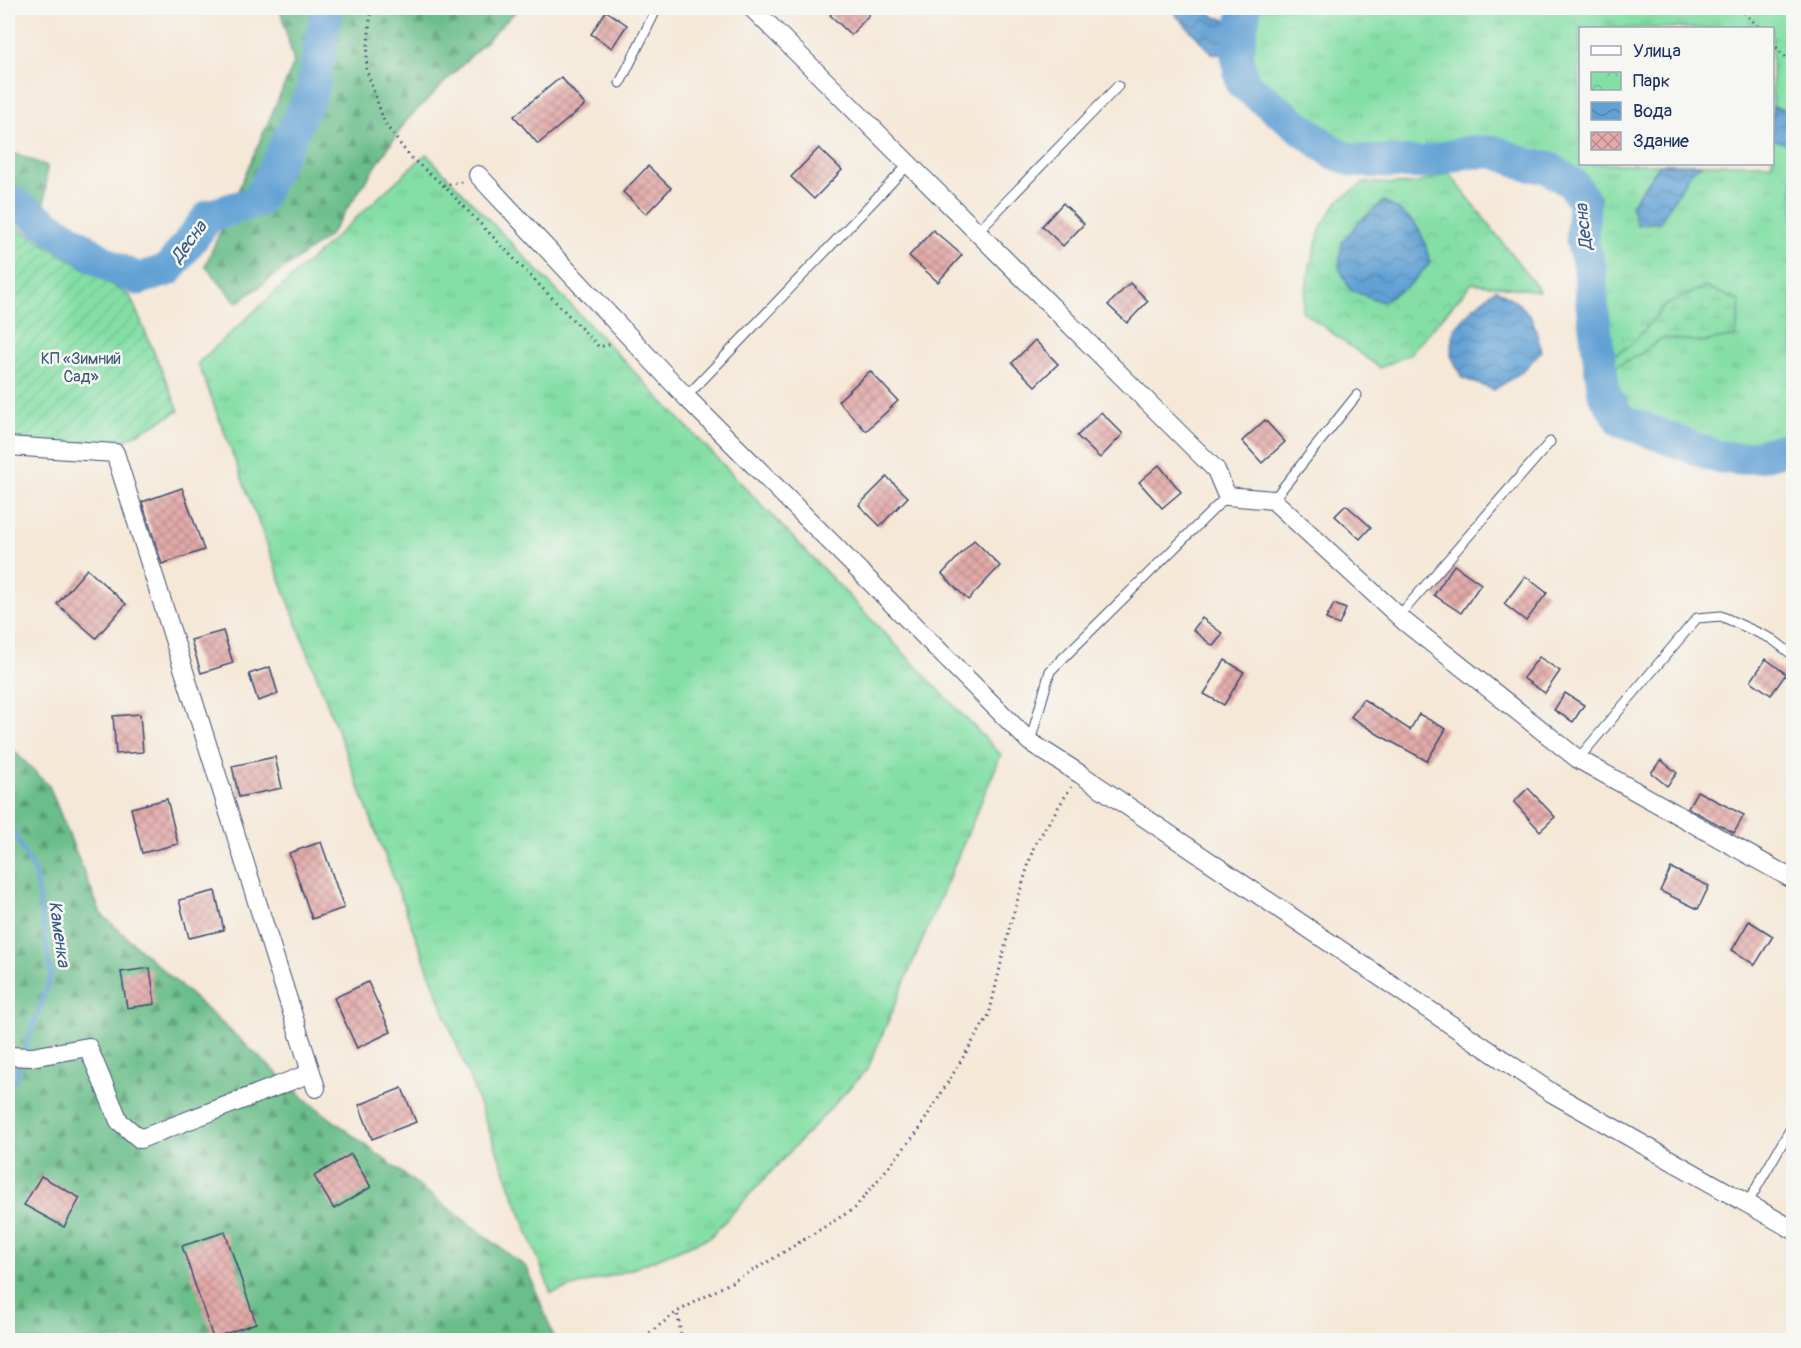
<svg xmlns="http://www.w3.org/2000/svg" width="1801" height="1348" font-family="Pangolin,sans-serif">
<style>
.grass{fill:url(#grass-tufts);stroke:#508782;stroke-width:1.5;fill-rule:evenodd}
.forest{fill:url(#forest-firs);stroke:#437674;stroke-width:1.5}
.wetland{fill:url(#wetland-marsh);stroke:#508782;stroke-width:1.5}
.park{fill:url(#park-crowns);stroke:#508782;stroke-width:1.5}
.garden{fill:url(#garden-furrows);stroke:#508782;stroke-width:1.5}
.water{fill:url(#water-waves);stroke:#3e6899;stroke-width:1.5}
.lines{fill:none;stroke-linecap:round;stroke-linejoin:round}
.stream{stroke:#62a1d4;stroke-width:5}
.river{stroke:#62a1d4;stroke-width:33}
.building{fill:url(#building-cross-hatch)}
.service-casing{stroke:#3c4b70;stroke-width:11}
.minor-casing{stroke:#3c4b70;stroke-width:20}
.path{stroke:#3c4b70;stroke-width:3;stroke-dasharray:1.5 4.5;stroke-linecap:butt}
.service{stroke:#fff;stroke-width:9}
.minor{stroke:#fff;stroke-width:18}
.labels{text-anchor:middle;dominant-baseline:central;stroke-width:5;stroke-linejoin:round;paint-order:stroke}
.park-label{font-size:16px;fill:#355b70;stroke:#f6f6f2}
.water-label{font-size:18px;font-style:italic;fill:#345787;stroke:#f6f6f2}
</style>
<defs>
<pattern id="grass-tufts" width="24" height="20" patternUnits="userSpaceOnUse" patternTransform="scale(1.5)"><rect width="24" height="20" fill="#84dfa5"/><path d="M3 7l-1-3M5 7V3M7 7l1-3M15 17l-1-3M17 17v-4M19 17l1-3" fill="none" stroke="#71c090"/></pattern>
<pattern id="forest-firs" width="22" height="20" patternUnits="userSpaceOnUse" patternTransform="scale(1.5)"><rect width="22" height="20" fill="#6bbe8a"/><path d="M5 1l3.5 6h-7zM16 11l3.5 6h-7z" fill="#579b74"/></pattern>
<pattern id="wetland-marsh" width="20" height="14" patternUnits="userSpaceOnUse" patternTransform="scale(1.5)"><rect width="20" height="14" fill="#84dfa5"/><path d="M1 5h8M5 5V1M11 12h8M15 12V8" fill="none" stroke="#71c090"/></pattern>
<pattern id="park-crowns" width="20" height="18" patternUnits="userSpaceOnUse" patternTransform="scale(1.5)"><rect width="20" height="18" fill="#84dfa5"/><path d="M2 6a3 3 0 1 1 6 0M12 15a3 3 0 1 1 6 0" fill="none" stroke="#71c090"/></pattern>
<pattern id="garden-furrows" width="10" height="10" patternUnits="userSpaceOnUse" patternTransform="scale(1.5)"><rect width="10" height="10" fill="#84dfa5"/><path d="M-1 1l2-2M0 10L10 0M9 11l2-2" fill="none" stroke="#71c090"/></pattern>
<pattern id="water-waves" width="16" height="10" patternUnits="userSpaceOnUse" patternTransform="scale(1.5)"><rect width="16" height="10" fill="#62a1d4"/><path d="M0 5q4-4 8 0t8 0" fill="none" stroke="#5084af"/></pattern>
<pattern id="building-cross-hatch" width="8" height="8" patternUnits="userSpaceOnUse" patternTransform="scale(1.5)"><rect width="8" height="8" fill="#e3aaa8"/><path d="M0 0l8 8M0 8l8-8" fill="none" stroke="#b78b8c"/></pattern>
</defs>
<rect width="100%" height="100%" fill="#f6f6f2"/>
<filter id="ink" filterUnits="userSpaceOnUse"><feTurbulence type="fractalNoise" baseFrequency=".0167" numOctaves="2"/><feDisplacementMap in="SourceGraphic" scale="12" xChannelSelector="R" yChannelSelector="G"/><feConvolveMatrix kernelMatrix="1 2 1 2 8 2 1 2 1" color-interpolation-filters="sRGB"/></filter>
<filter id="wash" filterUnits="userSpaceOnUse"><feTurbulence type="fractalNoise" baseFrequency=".008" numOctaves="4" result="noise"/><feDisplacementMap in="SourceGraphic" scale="24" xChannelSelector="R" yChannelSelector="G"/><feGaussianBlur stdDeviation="1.35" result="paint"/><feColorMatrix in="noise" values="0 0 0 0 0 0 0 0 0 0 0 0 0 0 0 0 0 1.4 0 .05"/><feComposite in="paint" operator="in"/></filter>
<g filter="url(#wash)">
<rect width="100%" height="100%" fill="#f5e8d7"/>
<g class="grass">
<path d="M1260,8h533v423l-37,10 -19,3 -19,-3 -86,-32 -13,-20 -12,-85 -2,-37 -8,-28 3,-42 -16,-24 -32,-21 -19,-2 -35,-13h-32l-46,11 -63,-2 -15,-6 -86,-65 -4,-21zM1580,28h192v136h-192z"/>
<polygon points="426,154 1001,755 868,1068 710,1237 627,1271 551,1293 198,363"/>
</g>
<g class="forest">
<polygon points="280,8 519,8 406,121 329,236 237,303 205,266 294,63"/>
<polygon points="8,151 47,166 43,230 8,217"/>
<polygon points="8,745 49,786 101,914 309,1102 527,1268 555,1340 8,1340"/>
</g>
<polygon class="wetland" points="1704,287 1740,301 1736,336 1702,342 1662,338 1642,353 1602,374 1601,362 1631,345 1664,306"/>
<polygon class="park" points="1449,173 1540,291 1472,283 1410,354 1380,368 1302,311 1310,267 1321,227 1338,201 1364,183 1415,184"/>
<polygon class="garden" points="8,222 130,296 179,411 120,443 8,448"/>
<g class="water">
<polygon points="1174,8 1206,8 1215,17 1242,24 1237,55 1212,53 1176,15"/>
<polygon points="1773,107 1793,112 1793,147 1773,139"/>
<polygon points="1660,164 1702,164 1691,172 1660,222 1637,225 1631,205"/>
<path d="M1384,201c33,20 37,24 46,62l-19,21 -29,18 -32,-12 -11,-23 3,-25 19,-22z"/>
<path d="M1496,289c33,20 37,24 45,62l-18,20 -29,19 -32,-12 -11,-23 3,-26 19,-21z"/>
</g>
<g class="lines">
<g class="stream">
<polyline points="8,822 35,873 51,976 24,1052"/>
<polyline points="8,1082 14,1082 21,1061"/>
</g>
<g class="river">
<polyline points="1245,8 1237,55 1242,83 1334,153 1354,161 1422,163 1468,152 1495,152 1529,165 1547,167 1573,184 1584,201 1582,241 1590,269 1592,305 1604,394 1622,421 1715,456 1737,459 1759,456 1794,447"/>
<polyline points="8,199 112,267 138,279 168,270 209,216 258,201 312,92 327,8"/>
</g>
</g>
<g id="blocks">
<g class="building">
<polygon points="837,8 861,8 869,15 851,35 830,15"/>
<polygon points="606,11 627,25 612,48 591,34"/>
<polygon points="561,77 585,105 538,144 514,116"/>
<polygon points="819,148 842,170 814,199 791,177"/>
<polygon points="648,166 671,188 646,214 623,192"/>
<polygon points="1063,203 1084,224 1063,246 1042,226"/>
<polygon points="933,230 962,255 938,282 909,256"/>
<polygon points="1130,283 1148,301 1127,323 1108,305"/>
<polygon points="1035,340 1058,364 1035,386 1012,363"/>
<polygon points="870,371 898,401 866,431 838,401"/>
<polygon points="1101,412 1123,434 1100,458 1077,436"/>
<polygon points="1265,420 1285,442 1262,463 1242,441"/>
<polygon points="1159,465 1181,492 1162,508 1139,482"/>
<polygon points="887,477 908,497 880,526 859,505"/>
<polygon points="182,488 204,550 162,564 142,502"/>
<polygon points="1346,505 1371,527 1360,539 1335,516"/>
<polygon points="974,540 1000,566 968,600 942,574"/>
<polygon points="1454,565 1481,584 1461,613 1434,595"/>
<polygon points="87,569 126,604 96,638 57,604"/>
<polygon points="1525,576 1547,593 1526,621 1504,604"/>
<polygon points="1334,604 1346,609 1339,625 1326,619"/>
<polygon points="1202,618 1223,634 1213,646 1193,630"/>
<polygon points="223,631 233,663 201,673 191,640"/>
<polygon points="1539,657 1560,671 1545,693 1523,678"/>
<polygon points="1766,659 1786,674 1771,695 1751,681"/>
<polygon points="1225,660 1244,672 1224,705 1204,694"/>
<polygon points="270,667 278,694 258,701 249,674"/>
<polygon points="1565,693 1584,705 1573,722 1554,710"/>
<polygon points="1363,699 1410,730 1419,714 1446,729 1427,761 1379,735 1351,717"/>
<polygon points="140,714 143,752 116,754 113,716"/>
<polygon points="275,757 282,788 239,797 232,766"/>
<polygon points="1661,760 1677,773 1667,786 1651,773"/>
<polygon points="1528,788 1555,817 1540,831 1514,802"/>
<polygon points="1697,791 1744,815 1734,833 1688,808"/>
<polygon points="167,799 178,844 142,853 131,808"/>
<polygon points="321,842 344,908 312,919 289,853"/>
<polygon points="1671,868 1709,886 1698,909 1660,891"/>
<polygon points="215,891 224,930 189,938 179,900"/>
<polygon points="1749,921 1773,936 1755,965 1732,950"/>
<polygon points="150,968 155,1004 127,1008 121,972"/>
<polygon points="368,982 391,1032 357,1048 334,998"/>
<polygon points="402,1088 416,1122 372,1139 359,1105"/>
<polygon points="351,1154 371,1187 334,1209 314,1176"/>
<polygon points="41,1176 80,1198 64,1227 24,1205"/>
<polygon points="225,1232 256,1323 213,1338 182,1246"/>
</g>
</g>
</g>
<g filter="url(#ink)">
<use href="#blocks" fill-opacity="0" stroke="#3c4b70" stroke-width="1.5"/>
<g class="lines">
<g class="service-casing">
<g id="service">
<polyline points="620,83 657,8"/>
<polyline points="977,232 1118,86"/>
<polyline points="686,397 909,164"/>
<polyline points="1273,500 1357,395"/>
<polyline points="1399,616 1550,442"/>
<polyline points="1030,742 1050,671 1227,496"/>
<polyline points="1578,759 1697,618 1721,616 1772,639 1794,656"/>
<polyline points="1747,1204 1794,1123"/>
</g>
</g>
<g class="minor-casing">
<g id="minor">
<polyline points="752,8 1216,470 1227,496 1273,500 1405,622 1578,759 1794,880"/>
<polyline points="478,175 686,397 1030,742 1080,774 1552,1093 1794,1230"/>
<polyline points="8,446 115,453 316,1088"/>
<polyline points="8,1056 32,1057 88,1047 119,1121 140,1139 311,1073"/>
</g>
</g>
<g class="path">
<polyline points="371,8 366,69 385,124 410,157 443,185 463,182"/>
<polyline points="1740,8 1759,28"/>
<polyline points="1772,43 1794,66"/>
<polyline points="443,185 599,347 612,344"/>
<polyline points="640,1340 677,1312"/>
<polyline points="682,1340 677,1312 766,1263 855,1208 918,1131 989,1015 1010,925 1034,846 1071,787"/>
</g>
<use href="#service" class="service"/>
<use href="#minor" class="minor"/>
</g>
</g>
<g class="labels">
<g class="park-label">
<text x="81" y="359">КП «Зимний<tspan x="81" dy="18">Сад»</tspan></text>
</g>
<g class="water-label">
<text transform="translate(1584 227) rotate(-96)">Десна</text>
<text transform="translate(189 242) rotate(-53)">Десна</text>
<text transform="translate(59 934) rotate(82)">Каменка</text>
</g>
</g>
<rect width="1801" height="1348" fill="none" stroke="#f6f6f2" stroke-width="30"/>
<rect x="1579" y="27" width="195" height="138" fill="#f6f6f2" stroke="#9ea6b7" stroke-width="1.5"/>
<rect x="1591" y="46" width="30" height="9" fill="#ffffff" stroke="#9ea6b7" stroke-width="1.5"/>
<text x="1633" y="57" font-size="18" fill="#1b2f5e">Улица</text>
<rect x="1591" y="72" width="30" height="18" fill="url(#park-crowns)" stroke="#9ea6b7" stroke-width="1.5"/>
<text x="1633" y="87" font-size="18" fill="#1b2f5e">Парк</text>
<rect x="1591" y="102" width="30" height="18" fill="url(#water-waves)" stroke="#9ea6b7" stroke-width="1.5"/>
<text x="1633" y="117" font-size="18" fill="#1b2f5e">Вода</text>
<rect x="1591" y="132" width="30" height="18" fill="url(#building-cross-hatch)" stroke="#9ea6b7" stroke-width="1.5"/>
<text x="1633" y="147" font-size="18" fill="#1b2f5e">Здание</text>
</svg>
